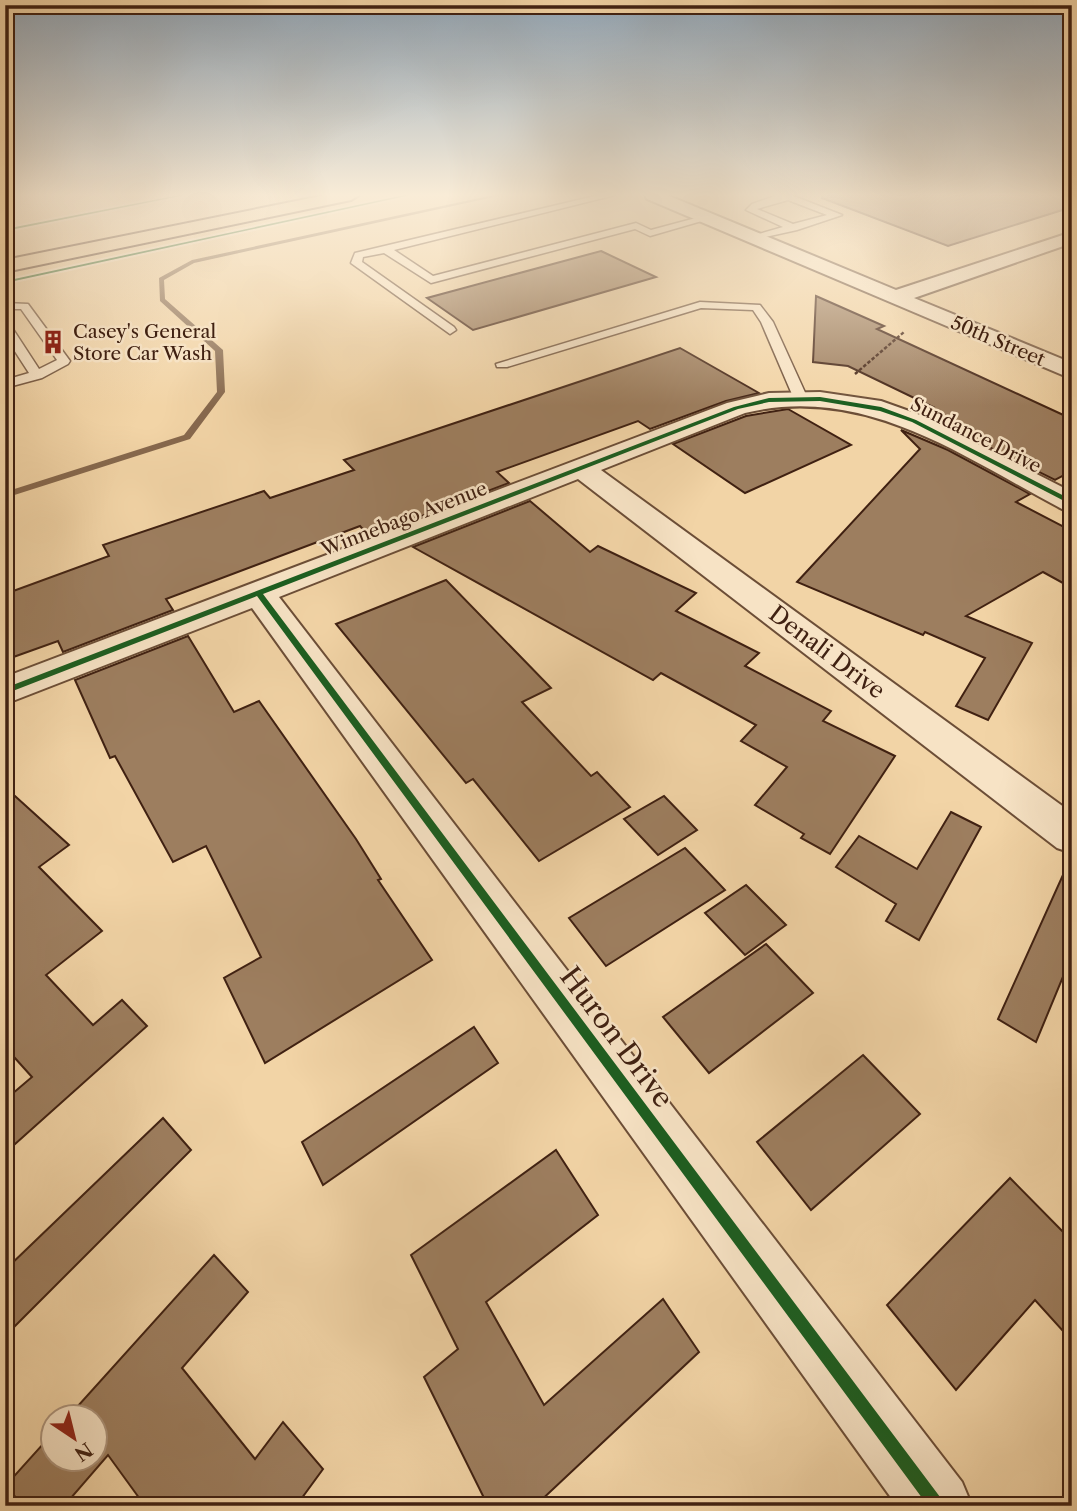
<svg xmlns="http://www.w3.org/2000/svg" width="1077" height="1511" font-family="'Libre Caslon Text',serif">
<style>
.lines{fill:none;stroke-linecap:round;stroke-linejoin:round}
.stream{fill:#86684d;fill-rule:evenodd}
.building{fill:#9d7e5f;stroke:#402112;stroke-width:2}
.lane-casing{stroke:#6c4e37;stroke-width:3}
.street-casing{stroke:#6c4e37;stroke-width:4}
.primary-casing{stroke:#402112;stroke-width:4}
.path{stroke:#402112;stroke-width:2.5;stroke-dasharray:3.5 2;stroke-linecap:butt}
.lane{fill:#f7e3c5;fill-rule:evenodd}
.street{fill:#f7e3c5;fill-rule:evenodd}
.primary{fill:#f2d4a6;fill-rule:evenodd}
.cycleway-casing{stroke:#f7e3c5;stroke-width:4}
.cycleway{fill:#1b5e20;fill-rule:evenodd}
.labels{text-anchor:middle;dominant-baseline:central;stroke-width:5;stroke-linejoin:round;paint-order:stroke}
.far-poi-label{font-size:19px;fill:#402112;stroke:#f7e3c5;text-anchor:start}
.far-street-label{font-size:19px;fill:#402112;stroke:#f7e3c5}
.street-label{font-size:23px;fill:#402112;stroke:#f7e3c5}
.near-street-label{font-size:28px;fill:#402112;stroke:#f7e3c5}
</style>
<rect width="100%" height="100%" fill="#f2d4a6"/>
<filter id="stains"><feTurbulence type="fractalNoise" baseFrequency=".00286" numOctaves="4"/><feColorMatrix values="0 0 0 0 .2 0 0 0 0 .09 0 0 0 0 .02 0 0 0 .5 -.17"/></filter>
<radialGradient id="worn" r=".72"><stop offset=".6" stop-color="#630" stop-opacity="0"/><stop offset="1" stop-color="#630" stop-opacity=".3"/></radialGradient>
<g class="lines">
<polygon class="stream" points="493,195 503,195 194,263 164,280 165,299 223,350 225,392 190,439 5,498 5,492 184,435 217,392 215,351 160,301 159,278 192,260"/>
</g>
<g class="building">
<polygon points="822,195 1072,195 1072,207 948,246 822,198"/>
<polygon points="601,251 656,277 473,330 427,298"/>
<polygon points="816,296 884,326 877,329 1072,419 1072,471 1055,480 921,413 933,407 848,366 813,362"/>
<polygon points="680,348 759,393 726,401 650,429 638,421 497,472 509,483 369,536 360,526 166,599 173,610 63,652 58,641 5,660 5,594 109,556 103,545 264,491 270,498 354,470 344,460"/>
<polygon points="788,409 851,445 745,493 673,444 746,416"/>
<polygon points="901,430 948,450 1030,494 1016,502 1072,531 1072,588 1043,572 966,616 1032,643 988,720 956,706 985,658 925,632 923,635 797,582 920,449"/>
<polygon points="530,501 590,552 598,546 696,593 676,611 759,653 745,666 831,711 823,721 895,756 830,854 801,838 804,834 755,805 787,767 741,741 756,725 661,673 653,680 413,547"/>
<polygon points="446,580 551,688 522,702 591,776 597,772 630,807 539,861 473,779 466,783 336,624"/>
<polygon points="188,636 234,712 259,701 356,839 381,879 378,880 432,960 265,1063 224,978 261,957 206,846 173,862 115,756 110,758 75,680"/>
<polygon points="5,787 69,845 39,867 102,931 46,975 93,1025 122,1000 147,1026 5,1153 5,1100 32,1077 5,1047"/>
<polygon points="664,796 697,830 658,855 624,819"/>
<polygon points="951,812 981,827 919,940 886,921 896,904 836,867 859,836 917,869"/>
<polygon points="685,848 725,890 606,966 569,918"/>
<polygon points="1072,855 1072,955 1036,1042 998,1019"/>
<polygon points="746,885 786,925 745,955 705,913"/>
<polygon points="766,944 813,993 709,1073 663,1017"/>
<polygon points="474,1027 498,1063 323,1185 302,1142"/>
<polygon points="863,1055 920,1114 811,1210 757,1142"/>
<polygon points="163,1118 191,1150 5,1336 5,1270"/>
<polygon points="556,1150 598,1215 486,1302 544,1405 663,1299 699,1352 535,1506 488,1506 424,1377 458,1349 411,1255"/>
<polygon points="1010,1178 1072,1241 1072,1341 1035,1300 956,1390 887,1305"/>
<polygon points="214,1255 248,1292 182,1368 255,1459 283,1422 323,1469 296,1506 145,1506 108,1455 64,1506 21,1506 7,1484 52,1434 52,1459 94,1459 94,1417 68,1417"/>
</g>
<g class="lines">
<g class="lane-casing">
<g id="lane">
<polygon points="599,195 615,195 394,250 433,276 636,223 651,230 707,215 712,218 650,236 635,229 431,283 384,253 363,257 362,262 454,327 456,330 450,334 351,263 355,253"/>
<path d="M778,195h13l51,20 -45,15 -45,10v-4l31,-9 -37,-17 6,-6zM788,200l39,15 -34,9 -36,-15z"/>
<polygon points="700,302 760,305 773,322 808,399 806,402 801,403 794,399 761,322 753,310 701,308 507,367 497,367 496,364"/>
<polygon points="5,303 28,304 70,361 68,364 42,378 5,388 5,380 29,373 5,336 5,322 9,323 39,369 57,360 21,309 5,309"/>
</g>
</g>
<g class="street-casing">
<g id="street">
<polygon points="645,195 667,195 896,290 1072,232 1072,243 914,298 1072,363 1072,379 647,199"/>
<path d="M820,392l61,9 42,15 149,76v20l-10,-3c-101,-53 -197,-125 -317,-96l-144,57 471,343v40l-15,-5 -479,-369 -299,118 683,885 10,24h-75l-645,-898 -247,96v-27l722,-274 42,-10z"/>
</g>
</g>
<g class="primary-casing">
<polygon id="primary" points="326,195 359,195 351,200 5,272 5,260"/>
</g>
<polyline class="path" points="855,374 904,332"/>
<use href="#lane" class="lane"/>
<use href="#street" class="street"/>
<use href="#primary" class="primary"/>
<g class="cycleway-casing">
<g id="cycleway">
<polygon points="179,195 186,195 5,231 5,229"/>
<polygon points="404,195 411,195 5,283 5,281"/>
<polygon points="820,397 881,407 916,420 1072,500 1072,505 912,422 880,411 820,401 769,402 738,409 263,594 943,1501 946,1506 928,1506 257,596 5,694 5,688 734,407 769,398"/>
</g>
</g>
<use href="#cycleway" class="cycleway"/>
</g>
<linearGradient id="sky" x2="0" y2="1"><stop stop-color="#93a8ba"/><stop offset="0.48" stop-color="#f9ecd7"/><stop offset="1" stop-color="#f9ecd7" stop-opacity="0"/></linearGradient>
<rect width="1077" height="406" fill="url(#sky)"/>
<defs>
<g id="building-bare" transform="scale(1.89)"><path d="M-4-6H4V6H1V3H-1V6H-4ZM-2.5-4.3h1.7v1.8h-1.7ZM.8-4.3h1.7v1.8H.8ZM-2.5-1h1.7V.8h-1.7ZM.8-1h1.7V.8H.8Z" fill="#8f2418" stroke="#f7e3c5" stroke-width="2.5" paint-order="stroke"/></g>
</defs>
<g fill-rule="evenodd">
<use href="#building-bare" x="53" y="342"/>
</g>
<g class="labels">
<g class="far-poi-label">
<text x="73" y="331">Casey's General<tspan x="73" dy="22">Store Car Wash</tspan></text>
</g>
<g class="far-street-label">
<text transform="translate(998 341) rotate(23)">50th Street</text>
<text transform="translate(976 435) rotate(27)">Sundance Drive</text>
<text transform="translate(404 519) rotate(-21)">Winnebago Avenue</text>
</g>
<g class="street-label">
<text transform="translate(827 652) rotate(37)">Denali Drive</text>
</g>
<g class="near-street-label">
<text transform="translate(617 1037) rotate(53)">Huron Drive</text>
</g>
</g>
<rect width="1077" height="1511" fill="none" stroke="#f2d4a6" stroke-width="28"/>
<rect x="7" y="7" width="1063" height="1497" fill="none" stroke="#402112" stroke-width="3.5"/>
<rect x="14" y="14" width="1049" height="1483" fill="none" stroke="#402112" stroke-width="2"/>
<g transform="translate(74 1438) rotate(145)"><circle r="33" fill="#f7e3c5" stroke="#ae957d" stroke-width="2"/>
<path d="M0-5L12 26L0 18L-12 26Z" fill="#8f2418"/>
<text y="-10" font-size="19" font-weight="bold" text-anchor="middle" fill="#402112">N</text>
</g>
<rect width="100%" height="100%" filter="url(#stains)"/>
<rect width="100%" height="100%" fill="url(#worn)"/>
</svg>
